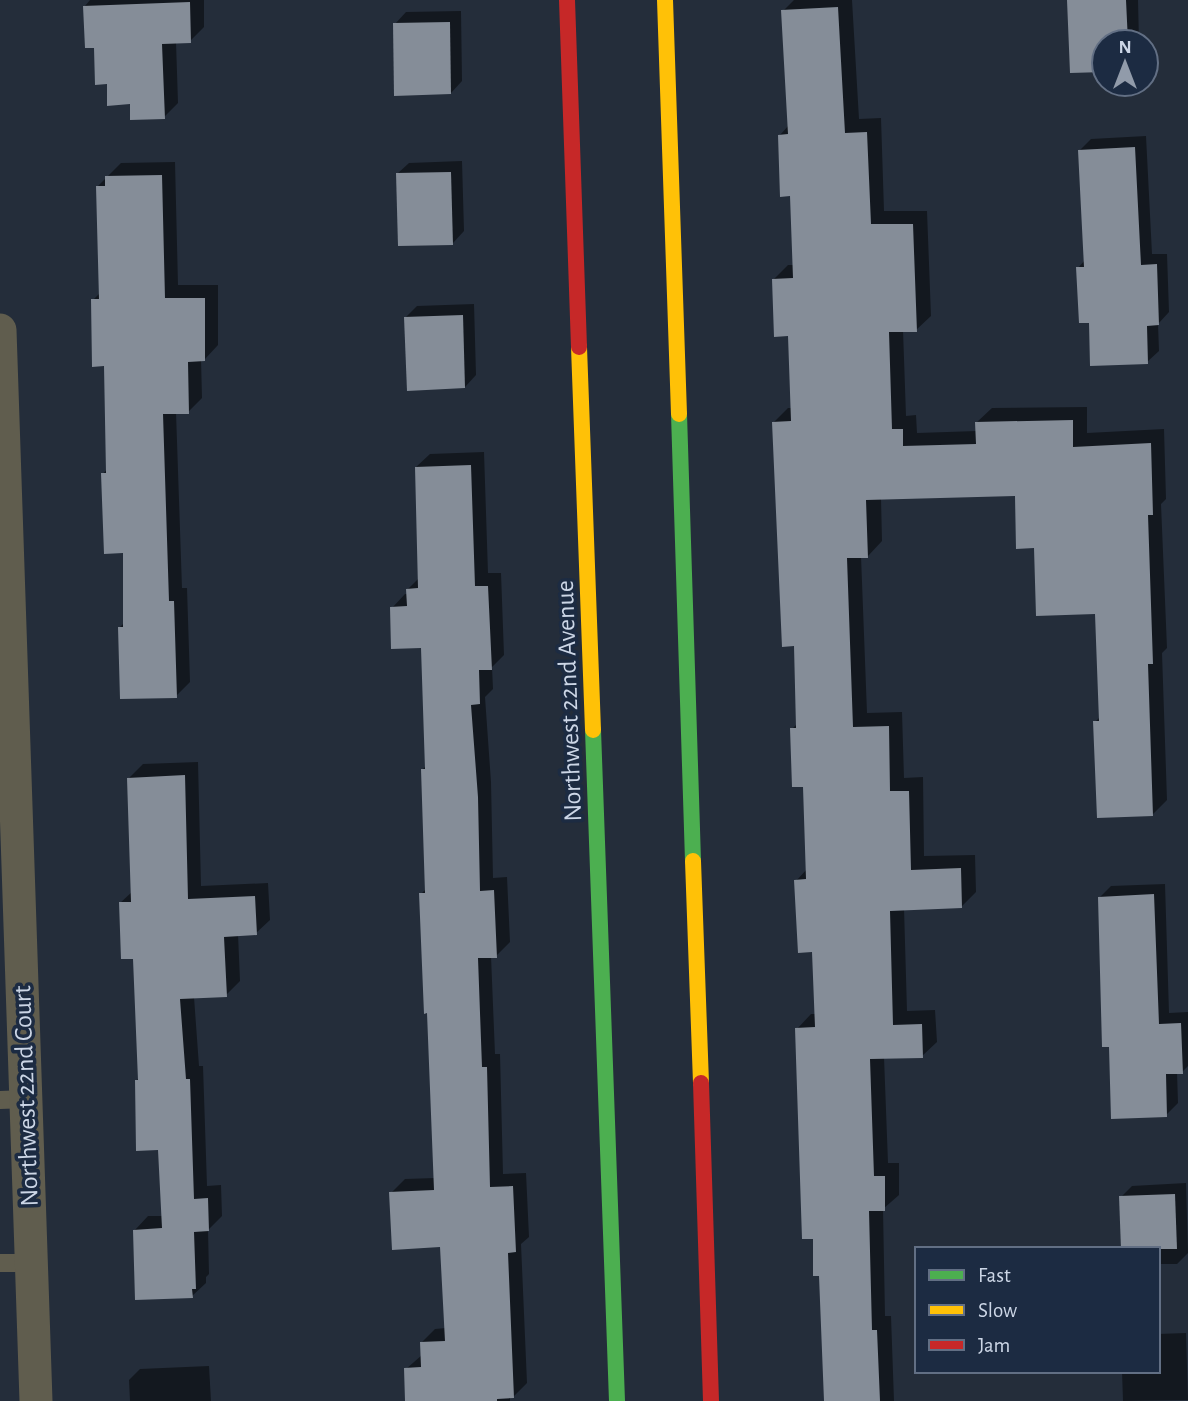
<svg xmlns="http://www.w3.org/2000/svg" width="1188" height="1401" font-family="'Alegreya Sans',sans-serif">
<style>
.shadow{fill:#0007}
.building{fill:#858d98}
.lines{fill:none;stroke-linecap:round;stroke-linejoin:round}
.lane{stroke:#605d4e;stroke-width:18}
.street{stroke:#605d4e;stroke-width:33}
.fast{stroke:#4caf50;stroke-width:16}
.slow{stroke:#ffc107;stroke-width:16}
.jam{stroke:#c62828;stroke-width:16}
.labels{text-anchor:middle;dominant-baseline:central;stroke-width:7;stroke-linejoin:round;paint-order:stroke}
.street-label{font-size:26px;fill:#ccd6e6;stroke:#1c2b42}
</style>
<rect width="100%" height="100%" fill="#242d3a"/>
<g class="shadow">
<polygon points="90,0 204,0 204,27 190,41 176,42 178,103 164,117 131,103 108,82 95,46 85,6"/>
<polygon points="794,0 852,0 859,119 881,118 884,211 927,211 931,316 916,330 903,330 906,416 916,415 917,433 977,431 977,422 992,408 1087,407 1087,433 1164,429 1166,499 1161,504 1167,648 1162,653 1167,800 1153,814 1095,722 1101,716 1097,612 1035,546 1016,494 881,498 882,541 868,556 861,556 867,713 902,712 904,778 923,777 924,856 975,855 976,892 962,906 904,908 907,1011 935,1010 937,1042 922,1056 884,1057 888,1163 899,1163 899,1195 883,1209 885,1316 891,1316 894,1401 825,1401 821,1274 814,1238 797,1029 811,1014 816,1014 814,950 796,881 807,869 804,785 792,729 798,723 796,644 774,422 788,408 792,408 790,334 774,279 788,265 794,265 792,194 780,135 789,125 783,11"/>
<polygon points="1069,0 1138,0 1139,42 1104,42 1104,71"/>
<polygon points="461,11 462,81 451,93 395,24 406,12"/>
<polygon points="1146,136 1152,254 1167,254 1169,312 1158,324 1159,351 1147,362 1091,321 1078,268 1085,260 1080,150 1091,139"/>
<polygon points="462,161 464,231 453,243 397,174 409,163"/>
<polygon points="175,162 178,285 218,285 218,345 205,359 201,359 202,398 188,412 176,412 182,588 187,588 190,682 176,696 119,628 124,623 124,551 103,474 107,469 106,364 93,300 101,292 97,187 121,163"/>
<polygon points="474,304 476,375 465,387 406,317 417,306"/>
<polygon points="484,452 488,573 501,573 504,655 492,667 493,689 485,697 491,782 493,878 507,877 510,942 496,956 491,956 495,1054 500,1054 503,1174 526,1173 529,1237 521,1244 527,1383 513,1397 510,1397 510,1401 407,1401 406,1369 422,1355 422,1342 435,1329 446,1328 442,1245 391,1193 405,1179 435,1178 429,1012 421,894 427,888 422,770 426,766 422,647 392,608 405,594 408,594 408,589 419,578 416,467 430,454"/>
<polygon points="198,762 201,886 268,883 270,920 256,933 238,934 240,981 226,995 194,997 199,1066 203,1066 207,1186 221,1185 222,1216 208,1230 209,1274 206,1277 206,1283 192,1296 135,1230 148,1216 163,1216 160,1148 136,1081 140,1077 135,957 120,903 133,891 129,778 143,764"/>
<polygon points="1165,884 1169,1013 1188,1012 1188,1066 1182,1072 1177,1072 1178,1103 1166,1115 1110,1045 1100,897 1111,886"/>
<polygon points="1186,1183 1188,1253 1177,1264 1158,1264 1158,1249 1121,1197 1132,1186"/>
<polygon points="1186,1333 1188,1400 1123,1401 1122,1371 1158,1371 1158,1334"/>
<polygon points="209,1366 211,1401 130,1401 129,1380 140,1369"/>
</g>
<g class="building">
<polygon points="1067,0 1126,0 1128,42 1104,42 1104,72 1070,73"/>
<polygon points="190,2 191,43 162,44 165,119 130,120 130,104 107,106 107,84 95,85 94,48 85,48 83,6"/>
<polygon points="838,7 845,133 867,132 871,224 913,224 917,332 889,332 892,429 903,429 903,446 976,444 975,422 1073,420 1073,447 1151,443 1153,515 1148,515 1153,664 1148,664 1153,816 1097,818 1093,721 1099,721 1095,614 1036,616 1034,548 1016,549 1015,496 866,500 868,558 847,558 853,727 889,726 890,791 909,791 911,870 961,868 962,908 890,911 893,1025 922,1024 923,1058 870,1059 874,1176 885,1176 885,1211 869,1211 872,1330 877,1330 880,1401 824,1401 819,1276 813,1276 813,1239 802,1239 795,1028 815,1027 812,952 798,953 794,880 806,879 803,787 792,787 790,728 796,728 794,646 782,647 772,422 791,421 788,336 774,337 772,279 793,278 790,196 780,197 778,135 788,134 781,10"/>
<polygon points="450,22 451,94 394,96 393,23"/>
<polygon points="1135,147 1141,265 1157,264 1159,325 1147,326 1148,364 1090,366 1089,323 1079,323 1076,267 1084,267 1078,150"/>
<polygon points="451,172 453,245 398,246 396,173"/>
<polygon points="162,175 165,298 205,298 205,361 188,362 189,414 163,414 169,601 174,601 177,698 120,699 118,627 123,627 123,553 104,554 101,473 106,473 104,366 92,367 91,299 99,299 96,186 105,186 105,176"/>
<polygon points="463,315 465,388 407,391 404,317"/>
<polygon points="471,465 475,586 488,586 492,670 479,670 480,704 471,705 478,797 480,891 494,890 497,958 478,958 482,1067 487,1067 490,1187 513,1186 516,1252 508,1253 514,1398 497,1399 497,1401 405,1401 404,1368 421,1367 420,1342 445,1341 440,1247 392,1250 389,1192 434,1190 427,1013 424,1014 419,893 425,893 421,769 425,769 421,648 391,649 390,607 407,606 406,589 418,588 415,467"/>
<polygon points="185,775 188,899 255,896 257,935 224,937 227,997 180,999 186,1079 190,1079 194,1199 208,1198 209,1231 194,1232 196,1289 192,1289 193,1298 135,1300 133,1230 162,1228 158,1150 136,1151 135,1080 138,1080 133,959 121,959 119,902 131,902 127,778"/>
<polygon points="1154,894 1159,1024 1181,1023 1183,1074 1166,1074 1167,1117 1111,1119 1109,1047 1102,1047 1098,897"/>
<polygon points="1175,1194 1177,1249 1121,1249 1119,1196"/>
</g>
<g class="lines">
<g class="lane">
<polyline points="0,1100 26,1099"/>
<polyline points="0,1263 31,1263"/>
</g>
<polyline class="street" points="0,330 36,1401"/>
<g class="fast">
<polyline points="679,414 693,861"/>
<polyline points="593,730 617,1401"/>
</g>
<g class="slow">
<polyline points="665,0 679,414"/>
<polyline points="579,347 593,730"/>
<polyline points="693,861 701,1083"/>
</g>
<g class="jam">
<polyline points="567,0 579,347"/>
<polyline points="701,1083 711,1401"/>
</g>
</g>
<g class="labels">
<g class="street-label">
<text transform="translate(569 701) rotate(-92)">Northwest 22nd Avenue</text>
<text transform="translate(26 1096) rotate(-92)">Northwest 22nd Court</text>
</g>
</g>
<rect x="915" y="1247" width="245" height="126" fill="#1c2b42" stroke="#626f84" stroke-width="2"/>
<rect x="929" y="1270" width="35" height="10" fill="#4caf50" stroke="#626f84" stroke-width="2"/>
<text x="978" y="1282" font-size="21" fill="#ccd6e6">Fast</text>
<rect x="929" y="1305" width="35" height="10" fill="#ffc107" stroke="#626f84" stroke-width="2"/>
<text x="978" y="1317" font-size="21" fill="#ccd6e6">Slow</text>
<rect x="929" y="1340" width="35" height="10" fill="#c62828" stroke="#626f84" stroke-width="2"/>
<text x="978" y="1352" font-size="21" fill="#ccd6e6">Jam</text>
<g transform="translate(1125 63)"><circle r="33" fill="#1c2b42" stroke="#626f84" stroke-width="2"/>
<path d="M0-5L12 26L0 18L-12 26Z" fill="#919baa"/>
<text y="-10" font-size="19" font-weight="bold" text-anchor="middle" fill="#ccd6e6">N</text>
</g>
</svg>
